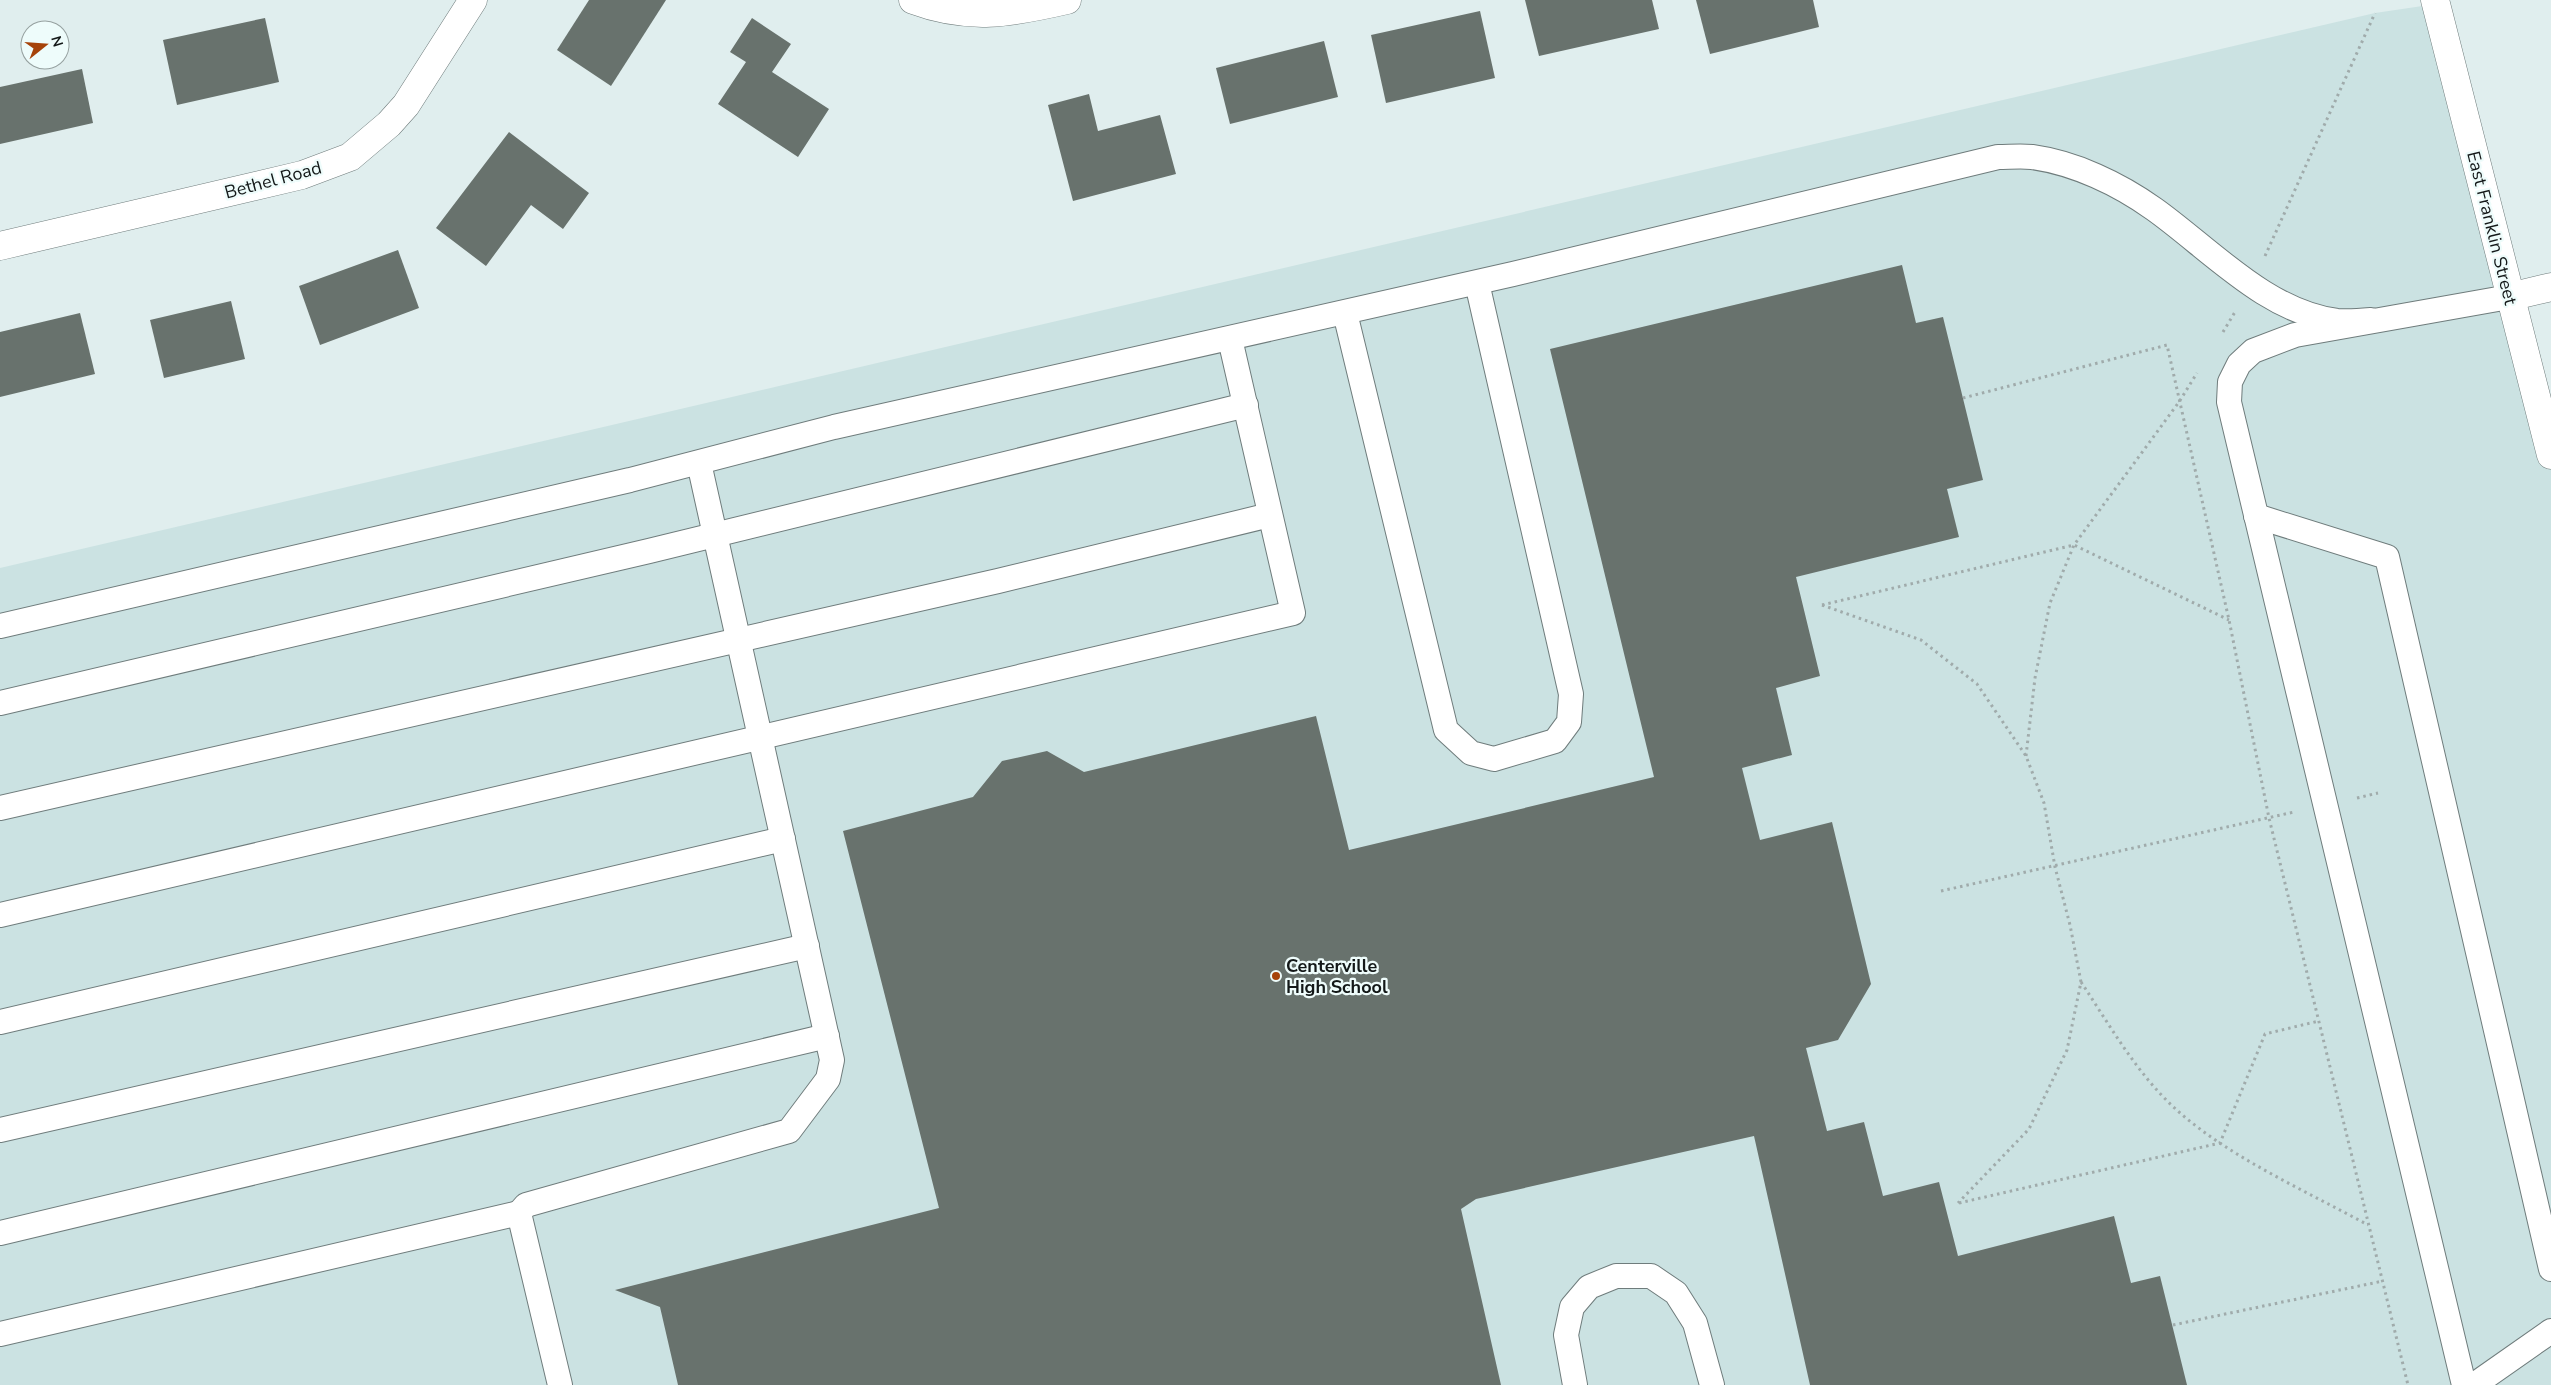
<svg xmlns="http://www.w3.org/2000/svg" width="2551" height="1385" font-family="'Nunito Sans',sans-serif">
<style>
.built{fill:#cbe2e2}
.building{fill:#68726d}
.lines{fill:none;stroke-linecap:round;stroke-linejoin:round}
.service-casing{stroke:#6f7c7c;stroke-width:26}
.minor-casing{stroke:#6f7c7c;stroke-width:29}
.tertiary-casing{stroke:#6f7c7c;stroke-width:29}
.path{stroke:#a0abab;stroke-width:3;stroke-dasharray:2.5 4;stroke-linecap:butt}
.service{stroke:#fff;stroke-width:24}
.minor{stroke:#fff;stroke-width:28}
.tertiary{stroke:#fff;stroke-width:28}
.poi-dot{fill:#a6430a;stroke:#eefcfb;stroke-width:2}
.labels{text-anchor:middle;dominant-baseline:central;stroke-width:4.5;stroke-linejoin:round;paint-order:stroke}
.street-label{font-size:18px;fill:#131818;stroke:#eefcfb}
.poi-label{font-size:18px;font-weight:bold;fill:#131818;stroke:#eefcfb;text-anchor:start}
</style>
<rect width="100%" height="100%" fill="#e0eeee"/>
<polygon class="built" points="2436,4 2551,455 2551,1385 0,1385 0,568 2375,13"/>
<g class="building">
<polygon points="589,0 666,0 611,86 557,50"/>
<polygon points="1525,0 1652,0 1659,29 1539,56"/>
<polygon points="1696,0 1813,0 1819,27 1710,54"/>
<polygon points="1480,11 1495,78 1386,103 1371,35"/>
<polygon points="265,18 279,82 177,105 163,40"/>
<polygon points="752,18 791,44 772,72 829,109 798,157 718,104 746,62 730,52"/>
<polygon points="1324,41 1338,97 1230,124 1216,68"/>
<polygon points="82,69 93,123 0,144 0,87"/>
<polygon points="1089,94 1098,131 1160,115 1176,174 1073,201 1048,105"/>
<polygon points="509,132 589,193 563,229 531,205 486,266 436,228"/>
<polygon points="398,250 419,308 320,345 299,286"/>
<polygon points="1902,265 1916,323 1943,317 1983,480 1947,489 1959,537 1796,577 1820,676 1776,688 1792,755 1742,768 1760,840 1832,822 1871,984 1838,1040 1806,1048 1827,1131 1864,1122 1883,1196 1939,1182 1958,1256 2114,1216 2131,1283 2160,1276 2187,1385 1810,1385 1754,1136 1476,1199 1461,1209 1501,1385 678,1385 660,1307 615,1290 939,1208 843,831 973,797 1002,761 1047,751 1084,772 1316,716 1349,850 1654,777 1550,349"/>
<polygon points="231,301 245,359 164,378 150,320"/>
<polygon points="80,313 95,374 0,397 0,332"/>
</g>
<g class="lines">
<g class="service-casing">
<g id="service">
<polyline points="1345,313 1446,730 1471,753 1494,759 1555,741 1569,722 1571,694 1477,283"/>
<polyline points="2256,516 2387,557 2551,1269"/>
<path d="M0,626l630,-146 204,-53 679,-153 485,-117c11,0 23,-1 34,0 43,6 87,27 122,52 55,39 112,103 183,112 11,1 23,0 34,-1"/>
<polyline points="0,703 649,551 1246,405"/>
<polyline points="0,808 998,581 1270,515"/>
<polyline points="0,915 1293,613 1230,339"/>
<polyline points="0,1022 783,839"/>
<polyline points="0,1130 807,946"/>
<polyline points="0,1233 827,1036"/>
<polyline points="0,1334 519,1213"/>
<polyline points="560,1385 519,1213 526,1205 789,1131 828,1079 832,1060 699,463"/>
<polyline points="1575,1385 1566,1335 1572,1307 1589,1287 1616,1276 1651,1276 1676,1293 1695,1323 1712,1385"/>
<polyline points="2464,1385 2229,402 2230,382 2239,364 2253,351 2295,335 2509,297"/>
<polyline points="2474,1385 2551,1331"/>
</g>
</g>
<g class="minor-casing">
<g id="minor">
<path d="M913,0c56,21 98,13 154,0"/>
<polyline points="0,246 302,175 350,157 389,124 406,105 473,0"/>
<polyline points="2509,297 2551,287"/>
</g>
</g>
<g class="tertiary-casing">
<polyline id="tertiary" points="2435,0 2551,455"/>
</g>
<g class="path">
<polyline points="2265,256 2375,13"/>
<polyline points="2223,332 2235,312"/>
<polyline points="1963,398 2167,345 2229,620 2269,818 2408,1385"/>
<polyline points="1822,605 1921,640 1977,684 2026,756 2044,803 2055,867 2070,925 2081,982 2067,1050 2029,1129 1958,1203"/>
<polyline points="1822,605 2074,545 2229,620"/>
<polyline points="2026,756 2035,678 2050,603 2074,545 2179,402 2197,373"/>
<polyline points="2357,798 2378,793"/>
<polyline points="1941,891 2294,812"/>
<path d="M2081,982c30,45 57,94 98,130 52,46 127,79 189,113"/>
<polyline points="1959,1203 2220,1143 2265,1034 2319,1021"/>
<polyline points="2173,1325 2383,1281"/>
</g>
<use href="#service" class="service"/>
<use href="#minor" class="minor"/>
<use href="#tertiary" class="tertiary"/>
</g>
<circle class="poi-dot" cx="1276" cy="976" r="5"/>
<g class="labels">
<g class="street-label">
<text transform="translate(273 180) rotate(-15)">Bethel Road</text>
<text transform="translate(2492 228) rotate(76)">East Franklin Street</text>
</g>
<g class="poi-label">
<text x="1286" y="966">Centerville<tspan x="1286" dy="21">High School</tspan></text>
</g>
</g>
<g transform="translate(45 45) rotate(73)"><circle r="24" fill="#eefcfb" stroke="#96a1a0"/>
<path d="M0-4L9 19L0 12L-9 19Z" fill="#a6430a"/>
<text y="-8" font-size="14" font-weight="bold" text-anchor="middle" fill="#131818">N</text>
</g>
</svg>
